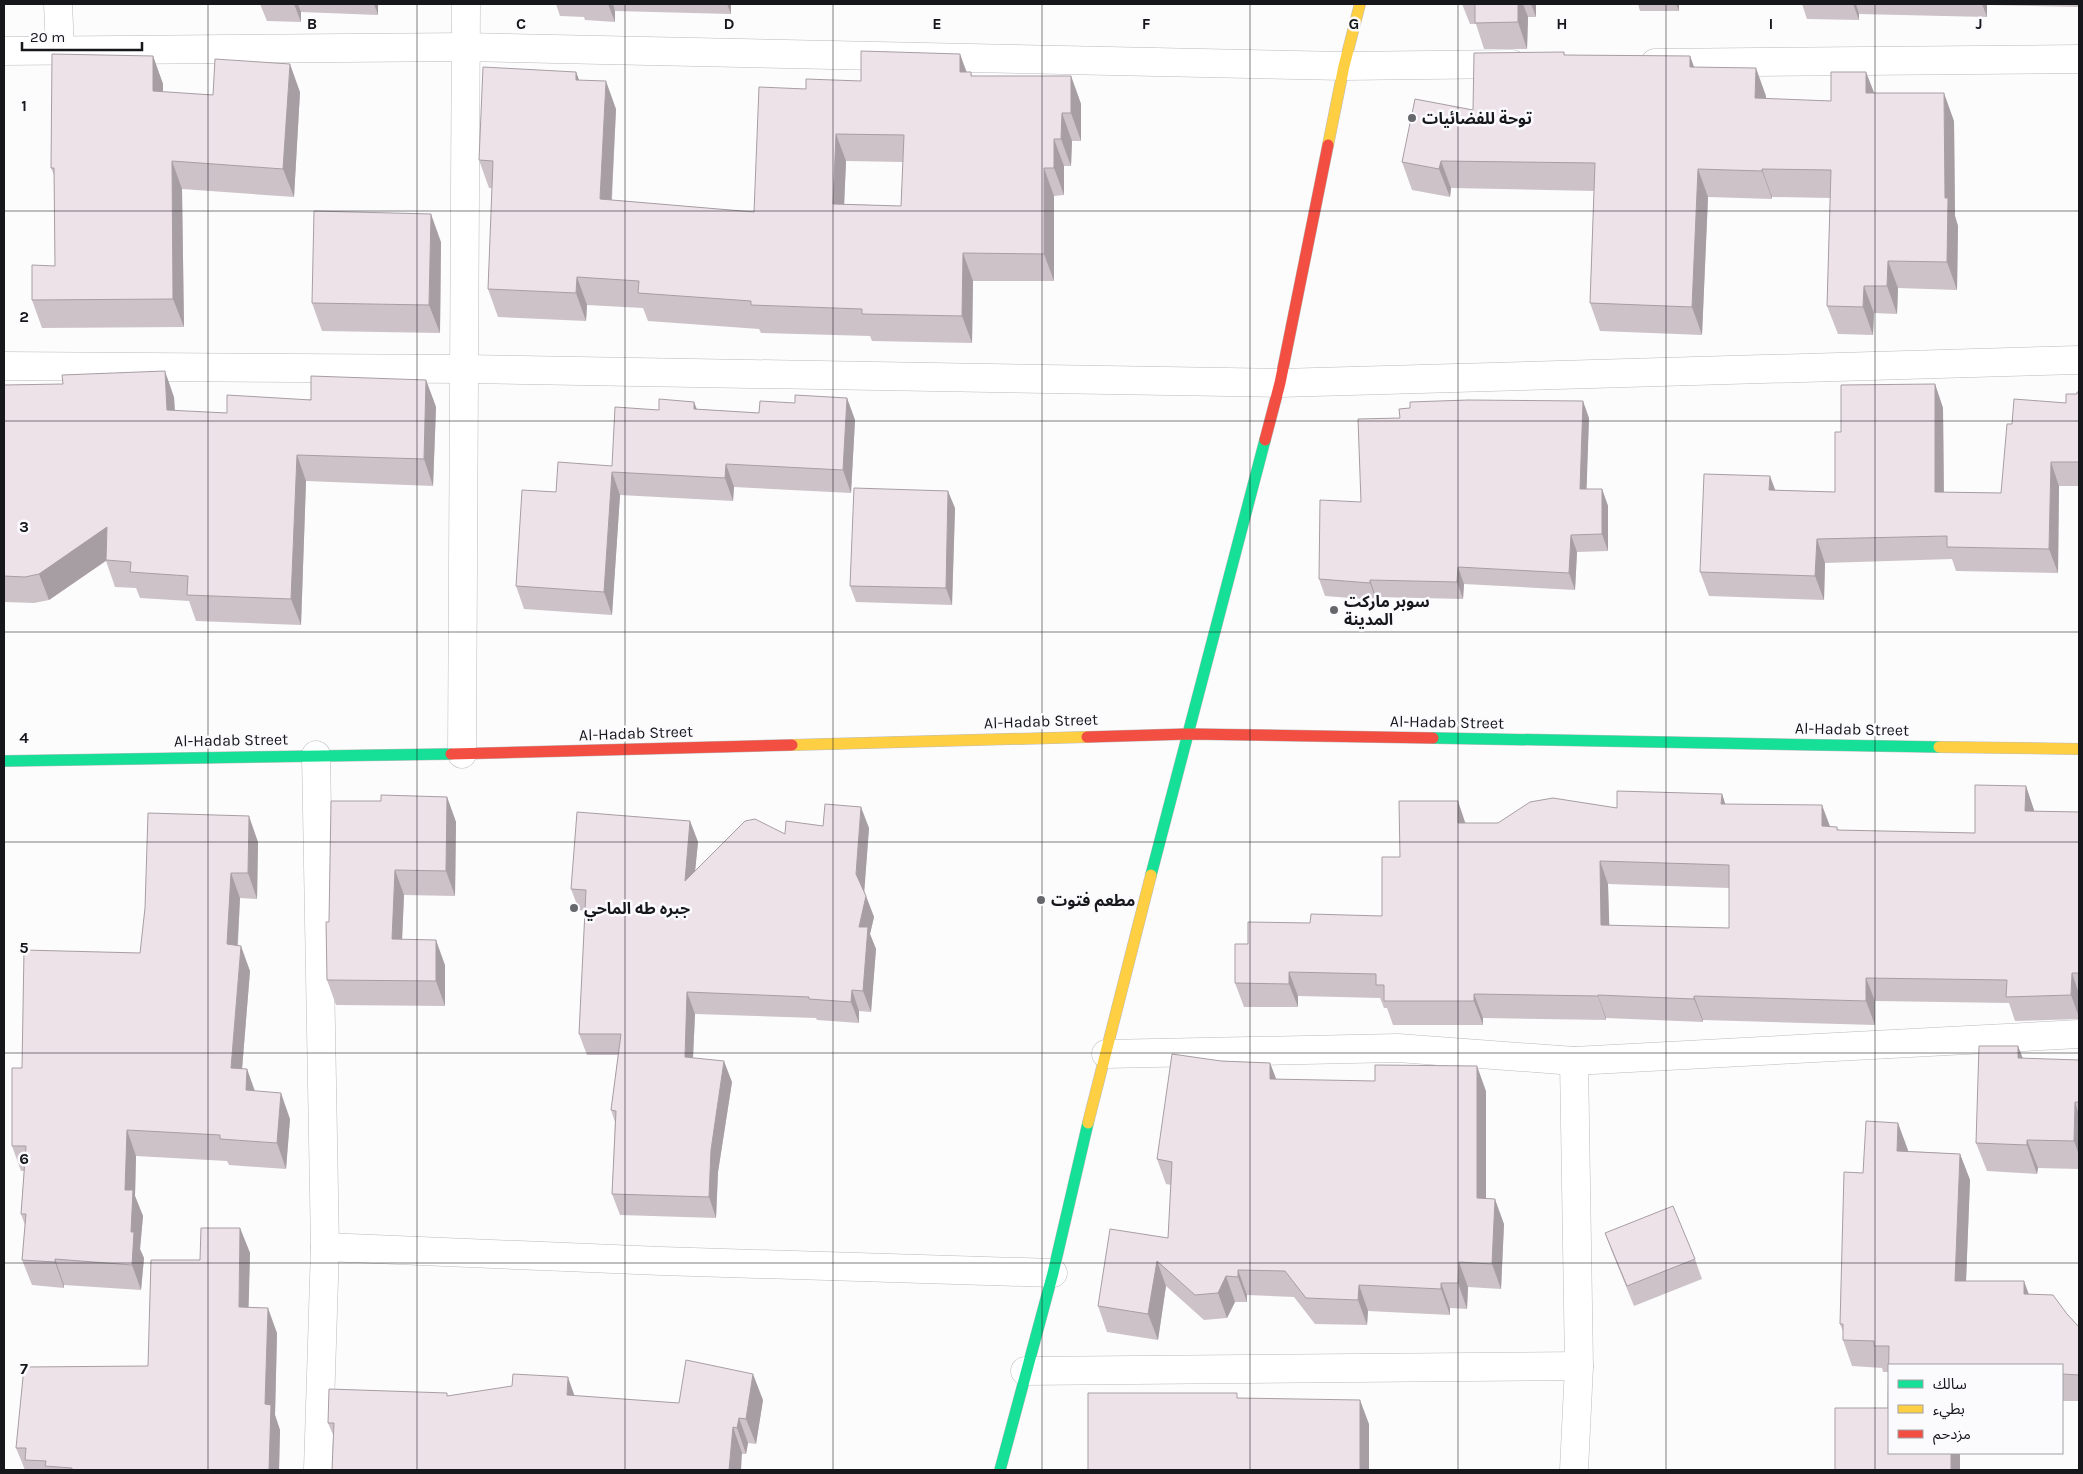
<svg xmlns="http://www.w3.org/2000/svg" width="2083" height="1474" font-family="Karla,'Noto Sans Arabic',sans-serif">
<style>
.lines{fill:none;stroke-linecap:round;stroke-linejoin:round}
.street-casing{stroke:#bbbbbd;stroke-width:29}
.fast-casing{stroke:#bbbbbd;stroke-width:12}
.slow-casing{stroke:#bbbbbd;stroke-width:12}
.jam-casing{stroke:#bbbbbd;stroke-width:12}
.street{stroke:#fff;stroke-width:28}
.fast{stroke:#16e098;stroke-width:11}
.slow{stroke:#ffcf43;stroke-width:11}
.jam{stroke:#f24e42;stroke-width:11}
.wall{fill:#cdc2c8;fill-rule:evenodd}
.shaded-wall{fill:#a79ea3}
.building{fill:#eee2e9;stroke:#a79ea3;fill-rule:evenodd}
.grid{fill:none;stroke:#16171b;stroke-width:1;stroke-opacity:0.55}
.poi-dot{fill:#66676a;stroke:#fbfbfe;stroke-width:2}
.labels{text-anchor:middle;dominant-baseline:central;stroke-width:5;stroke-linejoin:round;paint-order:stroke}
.poi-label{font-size:16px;font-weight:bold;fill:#16171b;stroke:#fbfbfe;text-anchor:start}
.street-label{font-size:16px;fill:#16171b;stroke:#fbfbfe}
.grid-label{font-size:16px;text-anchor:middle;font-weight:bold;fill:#16171b;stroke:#fbfbfe;stroke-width:5;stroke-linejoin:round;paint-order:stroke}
</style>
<rect width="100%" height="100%" fill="#fcfcfd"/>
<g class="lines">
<g class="street-casing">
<g id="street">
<polyline points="58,4 60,49"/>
<polyline points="4,51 466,47 1344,66 1512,64"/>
<polyline points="1655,63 2079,59"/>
<polyline points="4,366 465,369 1280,383 2079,360"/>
<polyline points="462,754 466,4"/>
<polyline points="316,755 325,1247 318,1470"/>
<polyline points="1106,1054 1398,1048 1574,1061 2079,1034"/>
<polyline points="1574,1061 1579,1366 1574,1470"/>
<polyline points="325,1247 661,1261 1053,1273"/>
<polyline points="1025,1371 1579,1366"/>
</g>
</g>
<g class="fast-casing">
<g id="fast">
<polyline points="1433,738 1939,747"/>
<polyline points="4,761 451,754"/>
<polyline points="1151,875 1265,440"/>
<polyline points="1000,1470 1053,1273 1088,1123"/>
</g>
</g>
<g class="slow-casing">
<g id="slow">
<polyline points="1328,145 1344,66 1360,4"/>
<polyline points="792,745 1087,737"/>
<polyline points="1939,747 2079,749"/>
<polyline points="1088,1123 1151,875"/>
</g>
</g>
<g class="jam-casing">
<g id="jam">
<polyline points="1265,440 1280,383 1328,145"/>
<polyline points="1087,737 1188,734 1433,738"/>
<polyline points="451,754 792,745"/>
</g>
</g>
<use href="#street" class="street"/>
<use href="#fast" class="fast"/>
<use href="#slow" class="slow"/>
<use href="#jam" class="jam"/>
</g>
<g class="wall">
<polygon points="260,4 378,4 378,15 301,12 301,22 267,21"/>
<polygon points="556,4 731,4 731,14 615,11 615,22 585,20 584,17 560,16"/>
<polygon points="1462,4 1536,4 1536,17 1528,17 1527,49 1484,49 1476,24 1470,24"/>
<polygon points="1638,4 1679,4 1679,11 1640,11"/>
<polygon points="1802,4 2079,4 2079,7 1987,5 1987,17 1859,14 1859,20 1807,19"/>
<polygon points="1564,52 1565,55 1690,56 1694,67 1766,96 1766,99 1831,101 1874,93 1954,121 1955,216 1958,226 1957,290 1898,288 1897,314 1874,313 1873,335 1838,334 1827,306 1830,198 1772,197 1772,199 1708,197 1702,335 1600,331 1590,303 1594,191 1451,188 1450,197 1412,190 1402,162 1473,110"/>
<polygon points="153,56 163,84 163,92 213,95 300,92 294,197 182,189 184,327 42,328 32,300 55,266 54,175 51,168"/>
<path d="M576,72l3,8 37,29 -4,91 142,12 52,-123 55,-8 106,-9h4l1,4h99l10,28v37h-9l-1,25h-7v29l-10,1v85h-81l-1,62 -100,-2 -2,-5 -109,-3 -2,-4 -111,-8 -5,-13 -56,-3 -1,16 -88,-4 -10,-28 4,-101h-3l-10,-28zM846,161l57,1 -2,44 -57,-2z"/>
<polygon points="441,242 440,333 322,331 312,303"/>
<polygon points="426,380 436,407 433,486 306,481 301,625 196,621 189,601 140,598 136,588 115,587 106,561 49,600 34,603 4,602 4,385 174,397 175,411 227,413"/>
<polygon points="1935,384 1943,408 1944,492 2001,493 2012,424 2066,403 2077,394 2079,392 2079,486 2059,486 2058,573 1956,571 1952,559 1825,563 1824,600 1709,596 1700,572 1775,490 1835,492 1841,432"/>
<polygon points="847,398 855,420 851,493 734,487 733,501 620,495 612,615 524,609 516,586 612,466 659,410 694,402 697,409 759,413 795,403"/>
<polygon points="1589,418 1586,489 1602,489 1608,506 1608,551 1577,552 1575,590 1464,584 1463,599 1376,597 1376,600 1325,596 1319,579 1361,502"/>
<polygon points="955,508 952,605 856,602 850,586"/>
<path d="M2026,786l8,25 45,1v207l-64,2 -6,-18 -134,-2v24l-172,-5v2l-97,-4v2l-123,-2v7h-90l-6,-17h-3l-4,-10 -82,-2v11h-54l-9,-24 13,-39 62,-21 72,-7 18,-59 66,-34h32l224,-29 3,10 105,23h7l1,3 137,3zM1608,884l121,4v40l-120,-2z"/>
<polygon points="447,797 456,822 455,896 404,895 402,939 445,965 445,1006 336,1005 327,980 381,801"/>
<polygon points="690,821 698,842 695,871 785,834 823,826 869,828 864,891 874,917 870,934 876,949 871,1012 859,1011 859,1023 817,1020 816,1018 695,1014 693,1058 732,1082 718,1172 716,1218 620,1215 612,1194 615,1122 611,1110 618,1055 587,1055 579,1034 585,911 579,910 571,889"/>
<polygon points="258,842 257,899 240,898 238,945 250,971 242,1069 247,1069 255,1091 290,1119 286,1169 229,1165 227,1161 136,1156 135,1196 143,1216 140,1249 144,1258 141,1290 64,1285 64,1288 32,1285 22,1260 25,1225 21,1214 24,1171 21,1171 12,1146 22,1068 140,953"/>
<polygon points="2018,1046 2023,1059 2079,1060 2079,1169 2038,1168 2037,1174 1987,1171 1976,1143"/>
<polygon points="1221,1061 1270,1063 1276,1079 1486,1091 1486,1199 1504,1224 1501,1289 1468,1287 1467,1309 1450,1308 1450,1315 1368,1311 1367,1325 1315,1324 1294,1297 1247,1295 1247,1302 1235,1302 1227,1318 1204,1320 1166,1286 1158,1340 1107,1332 1098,1306 1168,1238 1171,1185 1166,1184 1157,1159"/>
<polygon points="1908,1150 1908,1151 1960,1154 1970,1180 1966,1281 2029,1294 2067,1314 2079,1327 2079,1401 2062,1401 2062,1365 1889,1365 1889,1453 1960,1453 1960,1470 1835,1470 1888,1408 1889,1372 1883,1372 1882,1368 1852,1366 1843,1340 1843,1331 1840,1324 1863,1173"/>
<polygon points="240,1228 250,1253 248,1307 277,1333 275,1415 280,1430 279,1470 25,1470 16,1448 148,1366 200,1260"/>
<polygon points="1605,1233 1695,1259 1702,1279 1634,1306 1612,1252"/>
<polygon points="448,1396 574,1396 679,1403 763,1400 756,1444 748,1443 746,1454 334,1437 328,1423"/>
</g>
<g class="shaded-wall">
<polygon points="294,4 298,4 301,12 301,22"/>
<polygon points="374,4 378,4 378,15"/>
<polygon points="608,4 613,4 615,11 615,22"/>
<polygon points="727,4 731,4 731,14"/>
<polygon points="1518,4 1523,4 1528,17 1527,49 1518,22"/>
<polygon points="1531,4 1536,4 1536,17"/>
<polygon points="1676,4 1679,4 1679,11"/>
<polygon points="1853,4 1856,4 1859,14 1859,20"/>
<polygon points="1982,4 1987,4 1987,17"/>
<polygon points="960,54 970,81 960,72"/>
<polygon points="153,56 163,84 163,119 153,91"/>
<polygon points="1690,56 1700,84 1690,67"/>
<polygon points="290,64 300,92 294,197 283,169"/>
<polygon points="1756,68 1766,96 1765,126 1755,98"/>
<polygon points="576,72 586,99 576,80"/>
<polygon points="1866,72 1877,100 1866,93"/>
<polygon points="1071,76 1081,104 1081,141 1071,113"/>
<polygon points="606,81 616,109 610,227 600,199"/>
<polygon points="1944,93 1954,121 1955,216 1958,226 1957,290 1947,262 1945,198"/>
<polygon points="1062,113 1072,141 1071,166 1061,139"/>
<polygon points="836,134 846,161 843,232 833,204"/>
<polygon points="1054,139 1064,166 1064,195 1054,168"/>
<polygon points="172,161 182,189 184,327 173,299"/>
<polygon points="1441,161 1451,188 1450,197 1439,169"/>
<polygon points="1044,168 1054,196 1054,281 1044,254"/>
<polygon points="1698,169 1708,197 1702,335 1692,307"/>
<polygon points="1762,169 1772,197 1772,199 1762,171"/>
<polygon points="431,214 441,242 440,333 429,305"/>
<polygon points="963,253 973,281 972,343 962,316"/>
<polygon points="1888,261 1898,288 1897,314 1887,286"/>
<polygon points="577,277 587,305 586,321 576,293"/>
<polygon points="1864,286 1874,313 1873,335 1863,307"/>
<polygon points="165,371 174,397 176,437 167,410"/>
<polygon points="426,380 436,407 433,486 424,459"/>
<polygon points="1935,384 1943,408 1944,515 1935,492"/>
<polygon points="847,398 855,420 851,493 843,470"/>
<polygon points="1583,401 1589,418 1586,506 1580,489"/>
<polygon points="694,402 702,425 694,409"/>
<polygon points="297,455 306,481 301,625 291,599"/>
<polygon points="2051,462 2059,486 2058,573 2049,549"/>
<polygon points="726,464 734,487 733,501 725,478"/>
<polygon points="612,472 620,495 612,615 604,592"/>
<polygon points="1770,476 1779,500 1769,490"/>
<polygon points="1602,489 1608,506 1608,551 1602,534"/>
<polygon points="948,491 955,508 952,605 946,588"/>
<polygon points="107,527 117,553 49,600 39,574"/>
<polygon points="1571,535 1577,552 1575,590 1569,573"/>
<polygon points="1817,539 1825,563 1824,600 1815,576"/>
<polygon points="1458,567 1464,584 1463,599 1457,582"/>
<polygon points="1370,580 1376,597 1376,600 1370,583"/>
<polygon points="2026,786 2034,810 2034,835 2025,811"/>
<polygon points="1722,794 1730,818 1721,804"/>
<polygon points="447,797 456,822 455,896 446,871"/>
<polygon points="1458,801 1466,825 1458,823"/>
<polygon points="1822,805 1831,829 1822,826"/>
<polygon points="861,807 869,828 864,895 856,874"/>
<polygon points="249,816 258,842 257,899 248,873"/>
<polygon points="690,821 698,842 692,902 685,881"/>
<polygon points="1600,861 1608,884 1610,949 1601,925"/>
<polygon points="395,870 404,895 401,964 392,939"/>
<polygon points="231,873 240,898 236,970 227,944"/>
<polygon points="866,896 874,917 870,934 876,949 871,1012 863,991 859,927"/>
<polygon points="436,940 445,965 445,1006 436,981"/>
<polygon points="241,946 250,971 240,1094 231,1068"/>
<polygon points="1289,972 1298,996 1298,1007 1289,984"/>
<polygon points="2072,973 2079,994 2079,1017 2071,995"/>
<polygon points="1866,978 1875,1001 1875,1025 1866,1001"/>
<polygon points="852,990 859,1011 859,1023 851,1002"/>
<polygon points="687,992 695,1014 692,1078 685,1057"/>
<polygon points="1474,994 1483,1018 1483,1025 1474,1001"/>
<polygon points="1598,995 1606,1018 1606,1020 1598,996"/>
<polygon points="1694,996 1703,1020 1703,1022 1694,999"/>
<polygon points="2018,1046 2029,1075 2018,1058"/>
<polygon points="724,1061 732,1082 718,1172 716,1218 709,1197 711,1150"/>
<polygon points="1270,1063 1280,1089 1270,1079"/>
<polygon points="1477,1066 1486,1091 1486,1224 1477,1198"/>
<polygon points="247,1069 256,1095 246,1090"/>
<polygon points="281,1093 290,1119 286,1169 277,1143"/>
<polygon points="2075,1102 2079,1115 2079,1155 2074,1141"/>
<polygon points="1898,1123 1908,1150 1906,1177 1897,1151"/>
<polygon points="127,1130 136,1156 135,1196 143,1216 140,1249 144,1258 141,1290 132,1265 131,1232 125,1190"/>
<polygon points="2027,1140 2038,1168 2037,1174 2027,1145"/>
<polygon points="1960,1154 1970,1180 1965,1307 1955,1281"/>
<polygon points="1495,1199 1504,1224 1501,1289 1492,1264"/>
<polygon points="240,1228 250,1253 248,1332 239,1307"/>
<polygon points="55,1259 64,1285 64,1288 55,1262"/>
<polygon points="1157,1261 1166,1286 1158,1340 1148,1314"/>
<polygon points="1459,1262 1468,1287 1467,1309 1458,1283"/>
<polygon points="1238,1270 1247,1295 1247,1302 1238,1277"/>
<polygon points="1226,1276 1235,1302 1227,1318 1218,1293"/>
<polygon points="2024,1281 2034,1308 2024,1294"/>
<polygon points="1441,1283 1450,1308 1450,1315 1441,1289"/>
<polygon points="1359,1285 1368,1311 1367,1325 1358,1300"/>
<polygon points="268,1308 277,1333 275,1415 280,1430 279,1470 269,1470 265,1404"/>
<polygon points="753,1374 763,1400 756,1444 746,1419"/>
<polygon points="568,1377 577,1403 567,1395"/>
<polygon points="1360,1400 1369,1424 1369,1470 1360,1470"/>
<polygon points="739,1418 748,1443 746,1454 737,1428"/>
<polygon points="733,1427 742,1453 741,1470 729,1470"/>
<rect x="1951" y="1453" width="9" height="17"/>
</g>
<g class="building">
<polygon points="1475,4 1518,4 1518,22 1475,23"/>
<path d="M861,51l99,3v18h11v4h100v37h-9l-1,26h-7v29h-10v86l-81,-1 -1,63 -100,-2v-5l-111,-4v-4l-113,-8 1,-12 -62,-4 -1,16 -88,-4 5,-128 -14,-1 4,-93 93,5v8l30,1 -6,118 154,13 5,-125 47,2v-10l55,2zM836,134l68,1 -3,71 -68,-2z"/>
<polygon points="1564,52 1564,55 1690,56 1690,67 1756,68 1755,98 1831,101 1831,72 1866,72 1866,93 1944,93 1945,198 1948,198 1947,262 1888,261 1887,286 1864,286 1863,307 1827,306 1831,170 1762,169 1762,171 1698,169 1692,307 1590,303 1595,163 1441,161 1439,169 1402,162 1415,99 1473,110 1474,53"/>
<polygon points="52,54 153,56 153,91 213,95 215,59 290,64 283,169 172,161 173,299 32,300 32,265 55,266 54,168 51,168"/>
<polygon points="314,211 431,214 429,305 312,303"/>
<polygon points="165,371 167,410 227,413 227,395 311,400 311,376 426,380 424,459 297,455 291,599 187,595 188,576 130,572 131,562 106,560 107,527 39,574 25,577 4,576 4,385 63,384 62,375"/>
<polygon points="1935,384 1935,492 2001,493 2007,424 2012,424 2014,399 2066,403 2066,394 2077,394 2077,392 2079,392 2079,462 2051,462 2049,549 1947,547 1947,536 1817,539 1815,576 1700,572 1704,474 1770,476 1769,490 1835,492 1835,432 1841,432 1841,385"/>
<polygon points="795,395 847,398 843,470 726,464 725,478 612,472 604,592 516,586 522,490 556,492 558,462 612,466 615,407 659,410 659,399 694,402 694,409 759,413 760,401 795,403"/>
<polygon points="1468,400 1583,401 1580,489 1602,489 1602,534 1571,535 1569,573 1458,567 1457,582 1370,580 1370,583 1319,579 1320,500 1361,502 1358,419 1400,418 1399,409 1410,408 1410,402"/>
<polygon points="854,488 948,491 946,588 850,586"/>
<path d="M1975,785l51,1 -1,25 54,1v161h-7l-1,22 -65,2 1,-17 -141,-2v23l-172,-5v3l-96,-4v1l-124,-2v7h-90v-16h-8v-11l-87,-2v12l-54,-1v-39h13v-22l62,1 1,-9 71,2v-59h18l-1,-56h59v22h40l32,-21 23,-4 64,10v-17l105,3 -1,10 101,1v21l15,1v3l138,3zM1600,861l129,4v63l-128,-3z"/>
<polygon points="381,795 447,797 446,871 395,870 392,939 436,940 436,981 327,980 326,922 329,922 331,801 381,801"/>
<polygon points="825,804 861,807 856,874 866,896 859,927 868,927 863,991 852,990 851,1002 809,999 809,997 687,992 685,1057 724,1061 711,1150 709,1197 612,1194 616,1111 611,1110 621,1034 579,1034 586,890 571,889 577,812 690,821 685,881 745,821 755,819 785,834 786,821 823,826"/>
<polygon points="148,813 249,816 248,873 231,873 227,944 241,946 231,1068 247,1069 246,1090 281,1093 277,1143 220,1139 220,1135 127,1130 125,1190 133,1190 131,1232 134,1232 132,1265 55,1259 55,1262 22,1260 26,1214 21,1214 26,1146 12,1146 12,1068 22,1068 24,950 140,953 145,908"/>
<polygon points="1979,1046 2018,1046 2018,1058 2079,1060 2079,1102 2075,1102 2074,1141 2027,1140 2027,1145 1976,1143"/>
<polygon points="1172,1054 1221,1061 1270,1063 1270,1079 1375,1081 1375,1065 1477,1066 1477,1198 1495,1199 1492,1264 1459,1262 1458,1283 1441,1283 1441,1289 1359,1285 1358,1300 1306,1298 1285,1271 1238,1270 1238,1277 1226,1276 1218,1293 1195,1295 1157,1261 1148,1314 1098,1306 1110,1229 1168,1238 1172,1162 1157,1159"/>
<polygon points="1866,1121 1898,1123 1897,1151 1960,1154 1955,1281 2024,1281 2024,1294 2053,1295 2067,1314 2079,1327 2079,1375 2062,1374 2062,1365 1889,1365 1889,1453 1951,1453 1951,1470 1835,1470 1835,1408 1888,1408 1889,1346 1874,1346 1874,1341 1843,1340 1843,1324 1840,1324 1844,1172 1863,1173"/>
<polygon points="1673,1206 1695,1259 1627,1286 1605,1233"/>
<polygon points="201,1228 240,1228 239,1307 268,1308 265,1404 271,1405 269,1470 72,1470 72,1468 45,1466 46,1461 25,1460 26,1448 16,1448 24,1367 148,1366 151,1260 200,1260"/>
<polygon points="686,1360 753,1374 746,1419 739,1418 737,1428 733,1427 729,1470 332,1470 334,1423 328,1423 329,1389 447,1393 447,1396 512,1386 513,1374 568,1377 567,1395 679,1403"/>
<polygon points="1088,1393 1237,1393 1237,1398 1360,1400 1360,1470 1088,1470"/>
</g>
<path class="grid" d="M208,4v1466M417,4v1466M625,4v1466M833,4v1466M1042,4v1466M1250,4v1466M1458,4v1466M1666,4v1466M1875,4v1466M4,211h2075M4,421h2075M4,632h2075M4,842h2075M4,1053h2075M4,1263h2075"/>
<g class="poi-dot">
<circle cx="1412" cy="118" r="5"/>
<circle cx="1334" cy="610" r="5"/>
<circle cx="1041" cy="900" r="5"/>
<circle cx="574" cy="908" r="5"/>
</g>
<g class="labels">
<g class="poi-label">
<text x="1422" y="118">توحة للفضائيات</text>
<text x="1344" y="601">سوبر ماركت<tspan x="1344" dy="18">المدينة</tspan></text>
<text x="1051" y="900">مطعم فتوت</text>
<text x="584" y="908">جبره طه الماحي</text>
</g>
<g class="street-label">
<text transform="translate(1041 721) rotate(-2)">Al-Hadab Street</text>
<text transform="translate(1447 722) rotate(1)">Al-Hadab Street</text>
<text transform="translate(1852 729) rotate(1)">Al-Hadab Street</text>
<text transform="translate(636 733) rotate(-2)">Al-Hadab Street</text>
<text transform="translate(231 740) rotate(-1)">Al-Hadab Street</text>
</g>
</g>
<g class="grid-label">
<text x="312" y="29">B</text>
<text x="521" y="29">C</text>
<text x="729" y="29">D</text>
<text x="937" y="29">E</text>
<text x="1146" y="29">F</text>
<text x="1354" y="29">G</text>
<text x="1562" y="29">H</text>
<text x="1771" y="29">I</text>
<text x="1979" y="29">J</text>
<text x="24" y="111">1</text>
<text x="24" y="322">2</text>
<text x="24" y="532">3</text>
<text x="24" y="743">4</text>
<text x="24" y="953">5</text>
<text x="24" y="1164">6</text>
<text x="24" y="1374">7</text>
</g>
<rect width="2083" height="1474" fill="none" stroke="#16171b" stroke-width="10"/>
<rect x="1888" y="1364" width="175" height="90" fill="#fbfbfe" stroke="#9fa0a3"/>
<rect x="1898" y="1380" width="25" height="8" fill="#16e098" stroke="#9fa0a3"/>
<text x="1933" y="1389" font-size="15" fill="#16171b">سالك</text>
<rect x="1898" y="1405" width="25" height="8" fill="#ffcf43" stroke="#9fa0a3"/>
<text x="1933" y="1414" font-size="15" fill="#16171b">بطيء</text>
<rect x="1898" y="1430" width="25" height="8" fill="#f24e42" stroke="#9fa0a3"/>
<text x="1933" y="1439" font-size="15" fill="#16171b">مزدحم</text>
<path d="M22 42v8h120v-8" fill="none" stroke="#16171b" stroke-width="2.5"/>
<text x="30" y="42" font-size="15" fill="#16171b" stroke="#fbfbfe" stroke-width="4" paint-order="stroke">20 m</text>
</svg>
